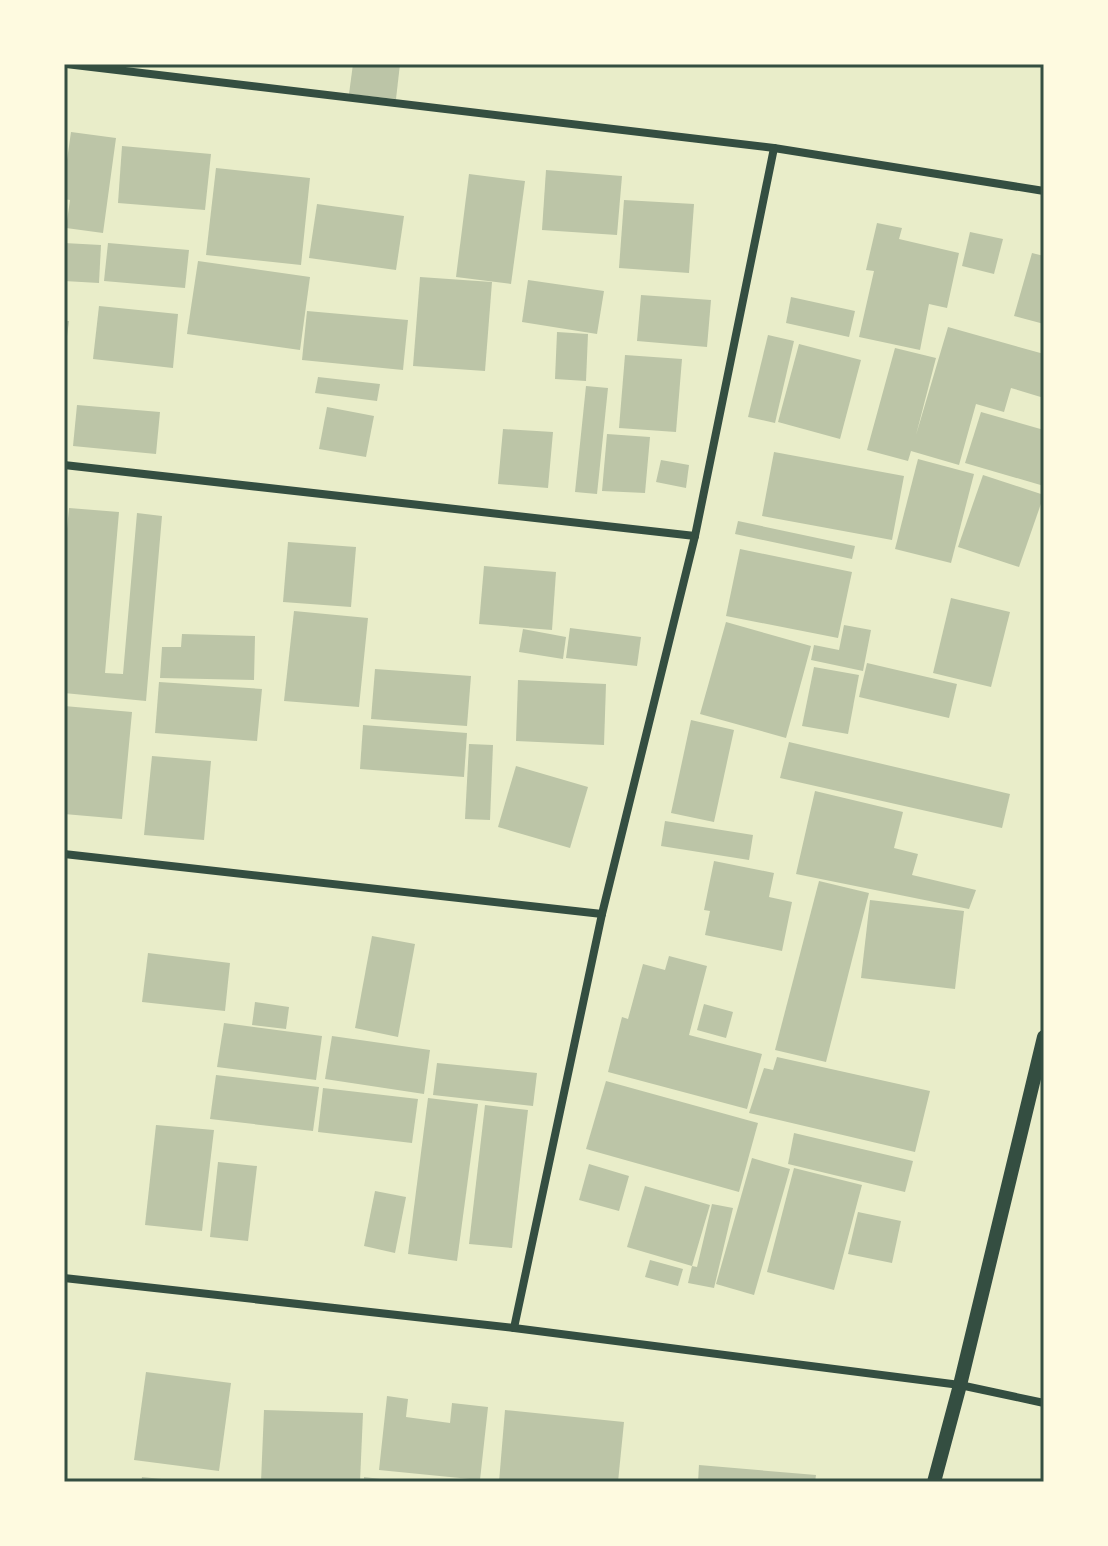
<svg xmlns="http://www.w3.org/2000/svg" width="1108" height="1546" font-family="'Nunito Sans',sans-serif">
<rect width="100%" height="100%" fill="#e9edc9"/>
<g fill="#bcc5a7">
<polygon points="353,64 400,64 396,99 349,94"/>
<polygon points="71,132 116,138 103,233 66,228 70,200 64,199 64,181"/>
<polygon points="122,146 211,154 205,210 118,203"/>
<polygon points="216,168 310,178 301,265 206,255"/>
<polygon points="546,170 622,176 617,235 542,230"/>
<polygon points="469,174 525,181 511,284 456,277"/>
<polygon points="624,200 694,204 689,273 619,268"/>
<polygon points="317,204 404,216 396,270 309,258"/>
<polygon points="877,223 902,228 899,239 959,253 947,308 929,304 920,350 859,337 874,271 866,270"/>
<polygon points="970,232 1003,239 994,274 962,266"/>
<polygon points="64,243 101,245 99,283 64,281"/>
<polygon points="108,243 189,250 185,288 104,281"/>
<polygon points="1032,253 1044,256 1044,324 1014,316"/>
<polygon points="198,261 310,277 300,350 187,334"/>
<polygon points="420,277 492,282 485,371 413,366"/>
<polygon points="528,280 604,291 597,334 522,322"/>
<polygon points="641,295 711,300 707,347 637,341"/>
<polygon points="791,297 855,311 849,337 786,323"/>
<polygon points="99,306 178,314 173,368 93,359"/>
<polygon points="307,311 408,320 403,370 302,360"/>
<polygon points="64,321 69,321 66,344 64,344"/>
<polygon points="948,327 1044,354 1044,398 1011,388 1004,412 976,404 959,465 911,451 908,461 867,450 895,348 936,358 916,435"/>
<polygon points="557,332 588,334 586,381 555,379"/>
<polygon points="768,335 794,341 775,423 748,417"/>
<polygon points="799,344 861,360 840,439 778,422"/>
<polygon points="625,355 682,359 676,432 619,428"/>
<polygon points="318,377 380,384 377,401 315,393"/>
<polygon points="586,386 608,388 597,494 575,492"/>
<polygon points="77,405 160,412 156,454 73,446"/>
<polygon points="327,407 374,416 366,457 319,449"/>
<polygon points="981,412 1044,430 1044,486 965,463"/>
<polygon points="503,429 553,432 548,488 498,484"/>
<polygon points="607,434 650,437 645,493 602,491"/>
<polygon points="774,452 904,476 892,540 762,516"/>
<polygon points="918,459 974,474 951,563 895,549"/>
<polygon points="661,460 689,465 686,488 656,482"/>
<polygon points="983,475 1044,495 1019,567 958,547"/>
<polygon points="69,508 119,512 105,673 123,674 137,513 162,516 146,701 64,693 64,561"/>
<polygon points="738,521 855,546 852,559 735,534"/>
<polygon points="288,542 356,547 351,607 283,602"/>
<polygon points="740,549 852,572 838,638 726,616"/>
<polygon points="484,566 556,572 552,630 479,624"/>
<polygon points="951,598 1010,612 991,687 933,673"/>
<polygon points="294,611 368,618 359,707 284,701"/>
<polygon points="726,622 811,646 786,738 700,714"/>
<polygon points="844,625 871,630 863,671 811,660 814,645 839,650"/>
<polygon points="570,628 641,637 637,666 566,658"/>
<polygon points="523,629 566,637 563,659 519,652"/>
<polygon points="182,634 255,636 254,680 160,678 162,647 181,647"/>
<polygon points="867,663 957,684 949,718 859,697"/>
<polygon points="814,667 859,675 848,734 802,726"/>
<polygon points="375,669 471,676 467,726 371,719"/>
<polygon points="518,680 606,684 604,745 516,741"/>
<polygon points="159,682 262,689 257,741 155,733"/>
<polygon points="64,706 132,712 122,819 64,814"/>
<polygon points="691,720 734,730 714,822 671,813"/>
<polygon points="363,725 467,733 464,777 360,769"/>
<polygon points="789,742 1010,794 1002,828 780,778"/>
<polygon points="469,744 493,745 490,820 465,819"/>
<polygon points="152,756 211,761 204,840 144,835"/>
<polygon points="516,766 588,787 570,848 498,827"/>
<polygon points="815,791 903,812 894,848 918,854 912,875 976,890 969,909 796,874"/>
<polygon points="665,821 753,835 749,860 661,846"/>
<polygon points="714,861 774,873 769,897 792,902 782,951 705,935 710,911 704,910"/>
<polygon points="819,881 869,893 826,1062 775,1050"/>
<polygon points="870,900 964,911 955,989 861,978"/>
<polygon points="372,936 415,944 398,1037 355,1028"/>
<polygon points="148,953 230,963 225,1011 142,1002"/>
<polygon points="669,956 707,966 689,1035 762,1054 747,1109 608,1072 622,1017 628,1019 643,964 665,970"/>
<polygon points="255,1002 289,1007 286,1029 252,1025"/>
<polygon points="704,1004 733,1012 726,1038 697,1030"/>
<polygon points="224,1023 322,1036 316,1080 217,1067"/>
<polygon points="332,1036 430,1050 424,1094 325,1079"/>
<polygon points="777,1057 930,1091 915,1152 749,1113 764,1068 773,1070"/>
<polygon points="437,1063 537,1073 533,1106 433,1095"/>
<polygon points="216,1075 319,1087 313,1131 210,1119"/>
<polygon points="606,1081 758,1123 739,1192 586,1149"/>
<polygon points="323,1088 418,1099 412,1143 318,1132"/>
<polygon points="428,1098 478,1104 457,1261 408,1254"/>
<polygon points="485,1105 528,1110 512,1248 469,1244"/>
<polygon points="156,1125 214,1130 202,1231 145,1225"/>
<polygon points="794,1133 913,1161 905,1192 788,1164"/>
<polygon points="752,1158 790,1169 754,1295 716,1284"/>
<polygon points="218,1162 257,1166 248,1241 210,1237"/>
<polygon points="589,1164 629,1176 619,1211 579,1200"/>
<polygon points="794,1168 862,1185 834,1290 767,1272"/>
<polygon points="645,1186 710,1205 692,1266 627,1247"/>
<polygon points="375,1191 406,1197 395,1253 364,1246"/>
<polygon points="712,1204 733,1208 714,1288 688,1283 692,1266 697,1267"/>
<polygon points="858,1212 901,1221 892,1263 848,1254"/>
<polygon points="650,1260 683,1269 678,1286 645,1277"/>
<polygon points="146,1372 231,1383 219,1471 134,1460"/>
<polygon points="387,1396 408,1399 406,1417 450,1423 452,1403 488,1407 480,1480 379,1470"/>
<polygon points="264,1410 363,1413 360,1482 261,1482"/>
<polygon points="505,1410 624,1422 618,1482 499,1482"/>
<polygon points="699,1465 816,1475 815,1482 698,1482"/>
<polygon points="142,1477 171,1480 171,1482 141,1482"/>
<polygon points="364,1477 389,1480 389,1482 364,1482"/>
</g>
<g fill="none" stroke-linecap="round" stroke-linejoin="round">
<g stroke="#344e41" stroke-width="8">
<polyline points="66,64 774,148 1044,191"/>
<polyline points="64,465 695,536"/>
<polyline points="64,854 602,914"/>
<polyline points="64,1278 514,1328 960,1385 1044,1403"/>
<polyline points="514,1328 602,914 695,536 774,148"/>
</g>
<polyline stroke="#344e41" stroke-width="14" points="934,1482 960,1385 1044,1037"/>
</g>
<rect width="1108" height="1546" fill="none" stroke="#fefae0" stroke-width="132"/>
<rect x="66" y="66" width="976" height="1414" fill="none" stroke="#344e41" stroke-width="3"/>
</svg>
